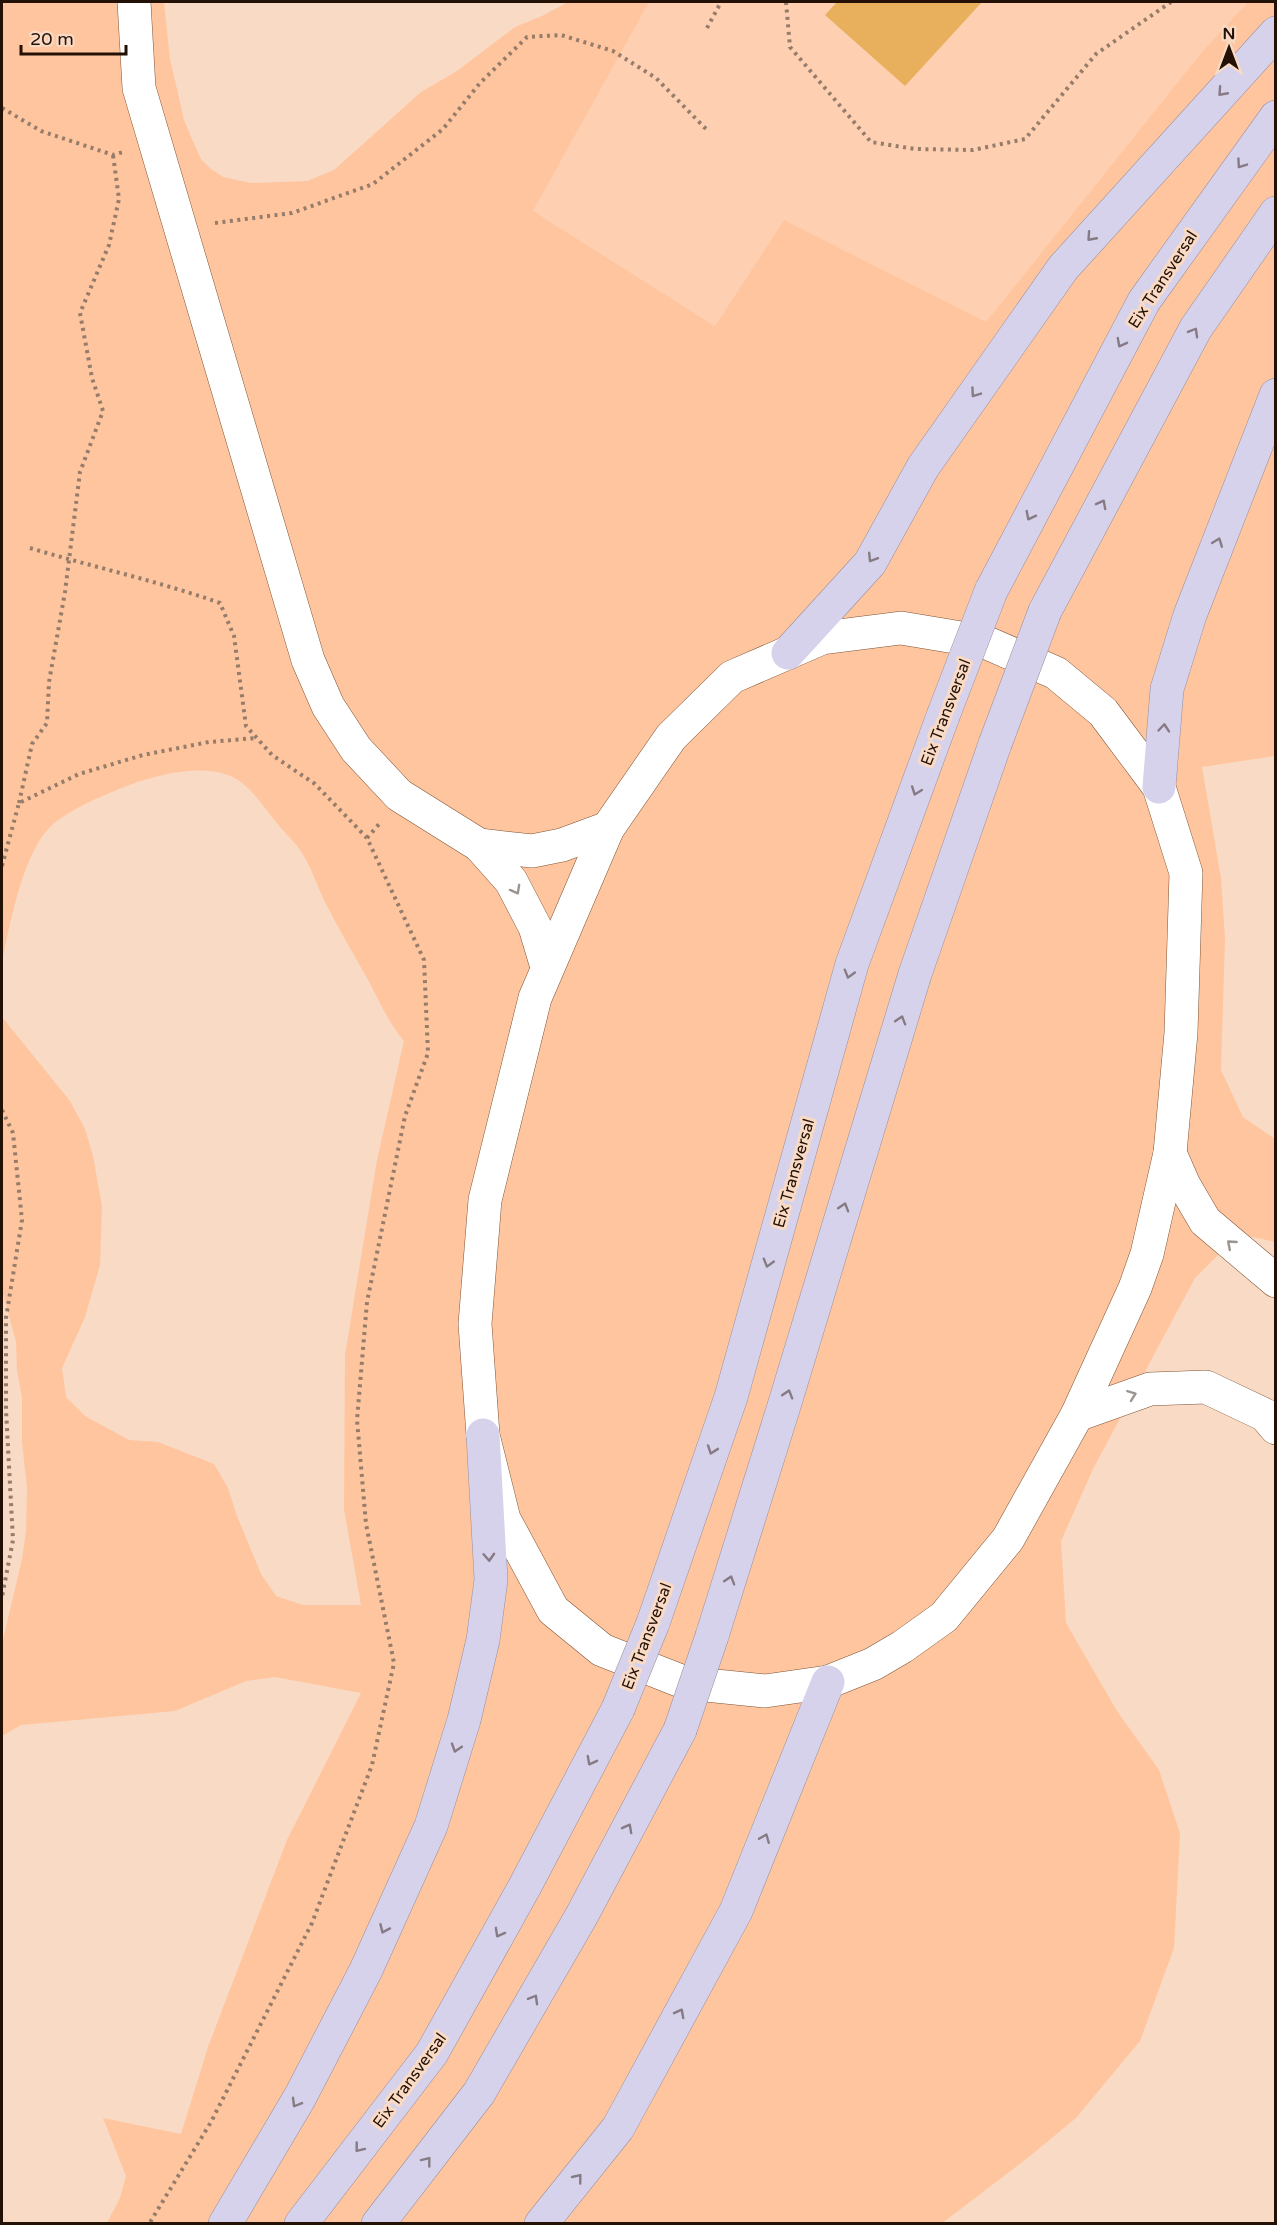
<svg xmlns="http://www.w3.org/2000/svg" width="1277" height="2225" font-family="'Varela Round',sans-serif">
<rect width="100%" height="100%" fill="#f9dac5"/>
<polygon fill="#fecfb0" points="649,2 1248,2 1202,52 986,322 784,220 715,326 533,211"/>
<path fill="#ffc59e" d="M2,2H164L170,60L177,89L184,120L195,146L201,159L211,169L223,177L251,183L307,181L334,170L421,92L457,71L515,27L542,16L568,2H649L533,211L715,326L784,220L986,322L1202,52L1248,2H1275V756L1202,767L1221,878L1225,938L1221,1070L1243,1117L1275,1139V1242L1239,1234L1195,1278L1093,1469L1061,1541L1066,1623L1117,1711L1159,1770L1180,1833L1174,1948L1140,2041L1076,2118L1030,2156L941,2224L107,2223L120,2198L126,2176L103,2118L181,2134L208,2047L287,1840L361,1693L275,1677L246,1681L175,1711L21,1725L2,1736V1644L22,1559L26,1531L27,1488L22,1442V1398L17,1370L16,1342L2,1290V1017L70,1101L85,1129L93,1156L102,1206L100,1265L85,1317L62,1368L66,1397L85,1416L129,1440L158,1442L214,1464L228,1488L237,1516L261,1574L276,1596L303,1605H361L344,1509L345,1355L377,1160L404,1041C388,1022 379,1000 367,978C353,953 338,928 325,902C317,886 312,869 302,853C295,841 284,833 276,822C262,805 249,783 228,775C197,763 146,777 117,790C95,799 76,807 57,821C24,844 10,924 2,962Z"/>
<polygon fill="#e8b05c" points="837,2 982,2 905,86 825,15"/>
<g fill="none" stroke-linecap="round" stroke-linejoin="round">
<defs>
<g id="minor">
<polyline points="134,2 139,88 308,660 328,706 356,749 399,795 479,845 511,881 535,927 547,967"/>
<polygon points="901,628 985,642 1056,673 1103,712 1159,787 1186,873 1181,1033 1170,1153 1147,1254 1135,1288 1077,1415 1008,1539 944,1617 902,1647 873,1664 828,1682 765,1691 686,1683 602,1650 553,1610 504,1519 483,1435 475,1324 485,1200 535,998 608,828 671,737 732,677 822,638"/>
<polyline points="479,845 532,851 562,845 608,828"/>
<polyline points="1170,1153 1184,1185 1205,1221 1276,1281"/>
<polyline points="1077,1415 1150,1389 1206,1387 1265,1415 1276,1428"/>
</g>
<g id="highway">
<polyline points="991,591 1144,301 1276,117"/>
<polyline points="1045,611 1196,328 1276,213"/>
<polyline points="788,653 870,563 923,467 1063,268 1276,33"/>
<polyline points="1159,787 1167,689 1190,615 1276,395"/>
<polyline points="653,1623 731,1397 852,964 943,716"/>
<polyline points="712,1636 784,1406 915,974 995,744"/>
<polyline points="225,2224 300,2097 366,1970 431,1826 464,1720 483,1640 491,1580 483,1435"/>
<polyline points="301,2224 432,2053 525,1886 618,1709"/>
<polyline points="378,2224 479,2093 582,1915 680,1730"/>
<polyline points="541,2224 618,2128 736,1911 828,1682"/>
</g>
</defs>
<use href="#minor" stroke="#7f5334" stroke-width="34"/>
<use href="#highway" stroke="#988e9a" stroke-width="34"/>
<g stroke="#957c6b" stroke-width="4" stroke-dasharray="3 4.5" stroke-linecap="butt">
<polyline points="786,2 790,47 871,142 915,149 973,150 1025,139 1096,54 1171,2"/>
<polyline points="707,28 721,2"/>
<polyline points="2,108 41,131 113,155 123,152"/>
<polyline points="215,223 292,213 373,184 443,129 480,83 527,37 561,35 613,51 656,78 706,129"/>
<path d="M30,548C93,567 158,581 220,603L234,636L246,726L272,755L315,784L367,838L424,960L428,1053L405,1116L367,1302L357,1420L366,1524L394,1663L372,1765L312,1923L211,2122L149,2224"/>
<polyline points="19,803 32,744 47,723 49,682 65,592 80,472 103,411 92,378 80,313 109,245 119,199 113,155"/>
<polyline points="367,838 380,823"/>
<polyline points="2,866 19,803 79,774 143,755 209,742 256,738"/>
<polyline points="2,1110 13,1133 22,1220 6,1318 6,1410 13,1540 2,1597"/>
</g>
<use href="#minor" stroke="#fff" stroke-width="33"/>
<use href="#highway" stroke="#d7d2eb" stroke-width="33"/>
<defs>
<g id="highway-bridge">
<polyline points="943,716 991,591"/>
<polyline points="995,744 1045,611"/>
<polyline points="618,1709 653,1623"/>
<polyline points="680,1730 712,1636"/>
</g>
</defs>
<use href="#highway-bridge" stroke="#988e9a" stroke-width="34" stroke-linecap="butt"/>
<use href="#highway-bridge" stroke="#d7d2eb" stroke-width="33"/>
</g>
<defs><path id="oneway-chevron" d="M-2-3.5L2.5 0L-2 3.5" fill="none" stroke-width="1.6" stroke-linecap="round" stroke-linejoin="round" transform="scale(1.5)"/></defs>
<g stroke="#867b84">
<use href="#oneway-chevron" transform="translate(1222 92) rotate(132)"/>
<use href="#oneway-chevron" transform="translate(1241 164) rotate(125)"/>
<use href="#oneway-chevron" transform="translate(1091 237) rotate(132)"/>
<use href="#oneway-chevron" transform="translate(1194 332) rotate(-60)"/>
<use href="#oneway-chevron" transform="translate(1121 343) rotate(118)"/>
<use href="#oneway-chevron" transform="translate(975 393) rotate(125)"/>
<use href="#oneway-chevron" transform="translate(1102 504) rotate(-62)"/>
<use href="#oneway-chevron" transform="translate(1030 516) rotate(117)"/>
<use href="#oneway-chevron" transform="translate(1218 542) rotate(-69)"/>
<use href="#oneway-chevron" transform="translate(872 558) rotate(122)"/>
<use href="#oneway-chevron" transform="translate(1164 728) rotate(-85)"/>
<use href="#oneway-chevron" transform="translate(916 791) rotate(110)"/>
<use href="#oneway-chevron" transform="translate(849 974) rotate(106)"/>
<use href="#oneway-chevron" transform="translate(901 1020) rotate(-73)"/>
<use href="#oneway-chevron" transform="translate(844 1207) rotate(-73)"/>
<use href="#oneway-chevron" transform="translate(768 1263) rotate(106)"/>
<use href="#oneway-chevron" transform="translate(788 1394) rotate(-73)"/>
<use href="#oneway-chevron" transform="translate(712 1450) rotate(109)"/>
<use href="#oneway-chevron" transform="translate(489 1557) rotate(87)"/>
<use href="#oneway-chevron" transform="translate(730 1580) rotate(-73)"/>
<use href="#oneway-chevron" transform="translate(456 1748) rotate(108)"/>
<use href="#oneway-chevron" transform="translate(591 1761) rotate(118)"/>
<use href="#oneway-chevron" transform="translate(628 1828) rotate(-62)"/>
<use href="#oneway-chevron" transform="translate(765 1838) rotate(-68)"/>
<use href="#oneway-chevron" transform="translate(384 1929) rotate(114)"/>
<use href="#oneway-chevron" transform="translate(499 1933) rotate(119)"/>
<use href="#oneway-chevron" transform="translate(534 1999) rotate(-60)"/>
<use href="#oneway-chevron" transform="translate(680 2013) rotate(-62)"/>
<use href="#oneway-chevron" transform="translate(296 2103) rotate(120)"/>
<use href="#oneway-chevron" transform="translate(359 2148) rotate(128)"/>
<use href="#oneway-chevron" transform="translate(427 2161) rotate(-52)"/>
<use href="#oneway-chevron" transform="translate(578 2178) rotate(-51)"/>
</g>
<g stroke="#9c948e">
<use href="#oneway-chevron" transform="translate(516 890) rotate(61)"/>
<use href="#oneway-chevron" transform="translate(1231 1244) rotate(-139)"/>
<use href="#oneway-chevron" transform="translate(1132 1395) rotate(-20)"/>
</g>
<g text-anchor="middle" stroke-width="6" stroke-linejoin="round" paint-order="stroke">
<g font-size="16" fill="#231105" stroke="#f9dac5">
<text transform="translate(1162 279) rotate(-57)" y="6">Eix Transversal</text>
<text transform="translate(945 712) rotate(-69)" y="6">Eix Transversal</text>
<text transform="translate(793 1173) rotate(-74)" y="6">Eix Transversal</text>
<text transform="translate(646 1636) rotate(-69)" y="6">Eix Transversal</text>
<text transform="translate(409 2080) rotate(-54)" y="6">Eix Transversal</text>
</g>
</g>
<rect width="1277" height="2225" fill="none" stroke="#231105" stroke-width="6"/>
<g transform="translate(1229 48)" stroke="#f9dac5" stroke-width="4.5" paint-order="stroke">
<path d="M0-4.5L10 22L0 15L-10 22Z" fill="#231105"/>
<text y="-9" font-size="16" font-weight="bold" text-anchor="middle" fill="#231105">N</text>
</g>
<path d="M21 45v9h105v-9" fill="none" stroke="#231105" stroke-width="3"/>
<text x="30" y="45" font-size="18" fill="#231105" stroke="#f9dac5" stroke-width="4.5" paint-order="stroke">20 m</text>
</svg>
